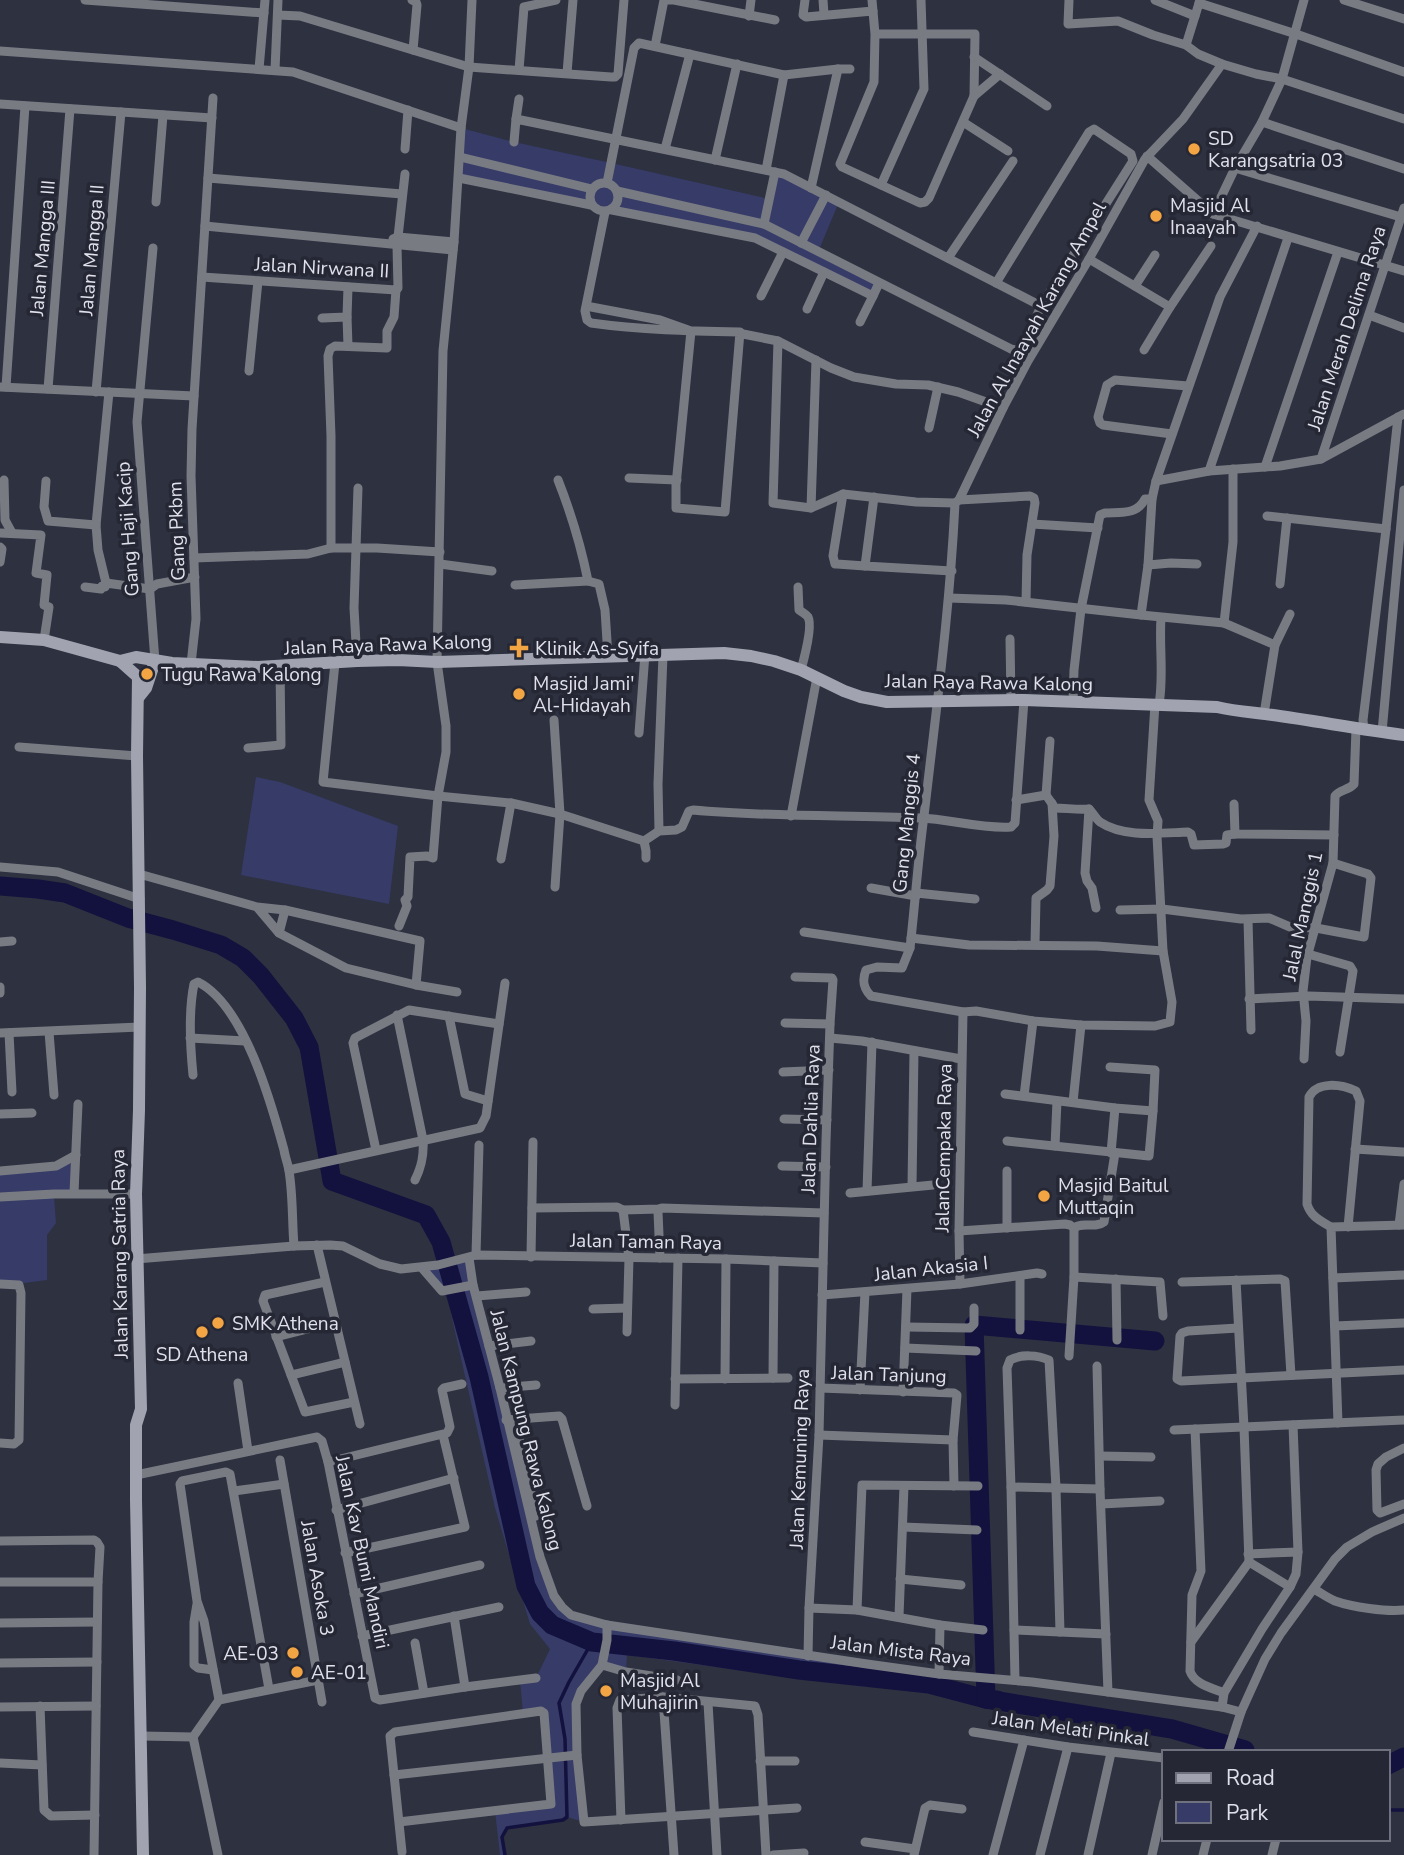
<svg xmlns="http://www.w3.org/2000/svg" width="1404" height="1855" font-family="'Nunito Sans',sans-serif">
<rect width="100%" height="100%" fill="#2e3140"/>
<g fill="#373b68">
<polygon points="461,128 514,142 611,163 769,199 775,172 839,202 818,252 879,283 873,296 755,238 605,212 597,210 591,205 459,178"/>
<polygon points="256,777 280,782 398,826 389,904 241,875"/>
<polygon points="76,1155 74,1191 54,1196 56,1223 47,1235 47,1280 17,1284 0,1284 0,1171 56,1166"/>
<polygon points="469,1258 554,1596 571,1615 867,1664 867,1687 627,1655 626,1672 602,1665 576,1704 584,1822 567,1817 563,1820 507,1828 502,1837 505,1855 500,1855 495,1811 549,1805 545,1715 523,1714 520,1680 536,1678 550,1649 530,1624 495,1508 453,1323 447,1290 422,1268"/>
</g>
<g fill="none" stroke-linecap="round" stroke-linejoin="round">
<g stroke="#13113e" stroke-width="3.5">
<polyline points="1246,1752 1245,1750 1258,1752"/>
<polyline points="1388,1765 1404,1757"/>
<polyline points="1388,1810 1404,1810"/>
<polyline points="505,1855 502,1837 507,1828 563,1820 567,1817 565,1739 559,1703 569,1682 592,1642"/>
</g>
<g stroke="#13113e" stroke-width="19">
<polyline points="0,886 38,889 65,893 128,918 173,930 221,945 243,958 261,976 294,1018 309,1047 332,1181 426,1215 441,1242 479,1377 526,1586 540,1613 552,1625 592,1642 674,1651 799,1670 929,1684 986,1699 1172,1729 1245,1750"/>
<polyline points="997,1700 986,1699 974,1325 1155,1341"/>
<polyline points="1388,1765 1404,1757"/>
</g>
<g stroke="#797b83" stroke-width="9">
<polyline points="85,0 264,13"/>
<polyline points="412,0 416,2 417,5 413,50"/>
<polyline points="805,0 803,15 806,17 873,11"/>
<polyline points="823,0 824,14"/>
<polyline points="872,0 875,34 874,82 840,164 842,167 920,203 925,202 929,198 974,96 975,34 875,34"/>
<polyline points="1069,0 1068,24 1118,21 1153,35 1186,45"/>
<polyline points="1155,0 1195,16"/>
<polyline points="1200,0 1186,45 1198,54 1222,64 1256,74 1282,79 1404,119"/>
<polyline points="1344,0 1404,19"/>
<polyline points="1199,3 1296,34 1404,72"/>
<polyline points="278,15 300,16 469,67 611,77 615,77 618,74 624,0"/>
<polyline points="749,16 751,0"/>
<polyline points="655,46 664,0 674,0 775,20"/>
<polyline points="0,51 293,72 461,128"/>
<polyline points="974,57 1047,106"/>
<polyline points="259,69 265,0"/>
<polyline points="275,70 278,0"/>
<polyline points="519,70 524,7 556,0"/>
<polyline points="567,73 573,0"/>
<polyline points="974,96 1000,74"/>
<polyline points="0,104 212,118"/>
<polyline points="516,119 519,99"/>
<polyline points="963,122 1008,151"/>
<polyline points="1262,122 1404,169"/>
<polyline points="514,142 516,119 784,174 1041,306"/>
<polyline points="405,149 408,110"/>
<polyline points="665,149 690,54"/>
<polyline points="1147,156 1213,214 1404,271"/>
<polyline points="460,157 592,189"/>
<polyline points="715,160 737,64"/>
<polyline points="1235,168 1404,218"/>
<polyline points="766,170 784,75"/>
<polyline points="208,178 402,194"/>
<polyline points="459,178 591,205"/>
<circle cx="604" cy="197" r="14"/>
<polyline points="607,183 634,48 639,43 784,75 838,69"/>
<polyline points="881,185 924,89 921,0"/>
<polyline points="811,188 838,69 850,69"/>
<polyline points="617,191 764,224 1013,350 1019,349 1024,345 1041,306 1133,161 1131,154 1094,129 1089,132 996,283"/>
<polyline points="156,202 163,115"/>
<polyline points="612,210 755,238 873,296 879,283"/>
<polyline points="1213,214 1235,168 1262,122 1282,79 1304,0"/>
<polyline points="764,224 775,172"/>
<polyline points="205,226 453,250"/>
<polyline points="393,239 398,237 454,242"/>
<polyline points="801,243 826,195"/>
<polyline points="153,248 137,422 155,661"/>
<polyline points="948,258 1013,161"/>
<polyline points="1089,259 1170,307 1211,246"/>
<polyline points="202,277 396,290 398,288 397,246 405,174"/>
<polyline points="1135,286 1155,255"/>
<polyline points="761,296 783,252"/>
<path d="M586,306L660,320L691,331L676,485V508L725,512L740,332C690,331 641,330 591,323L587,320L585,311L605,212"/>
<polyline points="807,309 824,272"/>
<polyline points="1369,315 1404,328"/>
<polyline points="347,317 348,346"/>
<polyline points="322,318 347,317 348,287"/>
<polyline points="860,322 873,296"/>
<polyline points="743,334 778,341 831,368 854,377 896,384 928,385 958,392 1003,408"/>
<polyline points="778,341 773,503 811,508 843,494 916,502 955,503"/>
<polyline points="1144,350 1170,307"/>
<polyline points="249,371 258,281"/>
<polyline points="0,387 194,396"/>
<polyline points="6,387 25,106"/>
<polyline points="48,389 70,109"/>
<polyline points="96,392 121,112"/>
<polyline points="929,428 938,387"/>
<polyline points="1172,434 1103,425 1100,423 1098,417 1107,385 1115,380 1188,386"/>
<polyline points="1321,459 1404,208"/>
<polyline points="1265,467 1338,252"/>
<polyline points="1209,471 1288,238"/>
<polyline points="629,478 677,480"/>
<polyline points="4,480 5,520 12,533"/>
<path d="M558,480C571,513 581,546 588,581L599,584L605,610L608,657"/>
<polyline points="46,481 44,507 48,521 96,525"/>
<polyline points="1156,481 1209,471 1280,466 1321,459 1404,414"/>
<polyline points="843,494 833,556 835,564 837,564 865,566"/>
<polyline points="874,497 865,566 952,571"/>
<polyline points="959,500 1030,496 1034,498 1035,503 1027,555 1026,602"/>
<polyline points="811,508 816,360"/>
<polyline points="1267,516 1386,529"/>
<polyline points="1032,524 1098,528"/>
<polyline points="0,533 41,535 36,573 47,575 44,605 49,607 44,640"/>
<polyline points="0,547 2,549 0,562"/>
<polyline points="331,548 331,436 328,356 330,349 335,346 387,348 387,331 394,317 396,290"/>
<polyline points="194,558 308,554 331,548 377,548 440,552"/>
<polyline points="440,564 492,571"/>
<polyline points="1197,564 1171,563 1148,565 1152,499 1156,481 1220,297 1257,226"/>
<polyline points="106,583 98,550 96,525 109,392"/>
<polyline points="1280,584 1287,518"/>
<polyline points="515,585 588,581"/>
<polyline points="85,587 101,589 102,586 105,587 106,583 150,589 157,584 195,577"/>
<path d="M798,587L799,610C802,612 806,614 808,617C813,626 804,659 801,670"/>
<polyline points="949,598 1006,600 1141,615 1148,565"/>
<polyline points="1141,615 1224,623 1233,542 1233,469"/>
<polyline points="1224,623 1275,645"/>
<polyline points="1010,639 1011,700"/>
<polyline points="357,661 354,608 358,488"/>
<path d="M335,663L323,782L438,796L511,803L560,814L644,841L659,831L676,830L682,827L689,811L693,810C769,817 844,815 920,818C950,819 980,829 1011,827L1015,823L1024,700"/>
<polyline points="191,664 196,619 191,476 192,429 213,98"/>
<path d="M1073,702L1074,670L1081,609L1100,515L1105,513C1121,512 1137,515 1145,499H1152"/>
<path d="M1155,704L1149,800L1158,821L1157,836L1163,951L1172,1002L1170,1022L1155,1026L1081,1025L1033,1021L976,1011L963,1012L871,996C863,988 862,980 866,970L877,967L902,968L910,948C915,904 918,860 924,816C936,711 950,608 955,503L959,500L1003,408L1028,361L1089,259L1145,159L1183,119L1222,64"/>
<path d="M1159,704C1164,676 1159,647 1161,618"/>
<polyline points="1264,714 1275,645 1290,614"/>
<polyline points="554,720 560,814 555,887"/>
<polyline points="1364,730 1363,720 1386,529 1398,417"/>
<polyline points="1382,732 1404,490"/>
<polyline points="639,733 645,654"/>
<polyline points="19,747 137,756"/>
<polyline points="248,748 281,745 280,666"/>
<polyline points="1046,795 1050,741"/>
<path d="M1016,800L1046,795L1055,808C1066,808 1077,810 1089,809C1093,813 1096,819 1100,822C1124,838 1160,833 1188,832L1191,834L1194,845L1223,844L1226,843L1227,835L1235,834"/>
<polyline points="1234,804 1235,834 1334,835"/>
<polyline points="1089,809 1085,873 1087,881 1092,888 1096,908"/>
<polyline points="791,816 817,677"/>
<polyline points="659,831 658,784 663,655"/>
<polyline points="644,841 646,851 646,858"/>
<polyline points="501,859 511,803"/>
<polyline points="0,867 58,872 140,899"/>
<polyline points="139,874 257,907 279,933 346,968 416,985 420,941 285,910 257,907"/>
<polyline points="871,888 916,896"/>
<polyline points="916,893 975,899"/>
<polyline points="1120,910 1162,909 1241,919 1269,918 1290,927 1316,928 1364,937 1371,878 1368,874 1333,863"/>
<polyline points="1248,920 1251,1030"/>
<polyline points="399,926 407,906 405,900 408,897 410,857 427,856 433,858 438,796 446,752 446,726 437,662 443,351 454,242 461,128 469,67 472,0"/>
<polyline points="804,932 910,948"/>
<polyline points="279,933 285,910"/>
<polyline points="911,938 969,945 1097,946 1163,951"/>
<polyline points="0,942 12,941"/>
<polyline points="1035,944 1036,898 1047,890 1050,886 1054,836 1052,803"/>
<polyline points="1308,954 1350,966 1353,971 1340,1052"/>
<polyline points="795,977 832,978 833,980 830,1024 826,1141 819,1435 809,1608 808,1656"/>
<polyline points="416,985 457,992"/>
<polyline points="0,987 0,993"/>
<polyline points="1249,999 1308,996 1404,999"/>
<path d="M397,1015L423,1140C424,1155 422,1166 415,1180"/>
<polyline points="449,1016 465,1094 488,1101"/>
<polyline points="785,1023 830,1024"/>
<polyline points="49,1032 54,1095"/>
<polyline points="0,1033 140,1027"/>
<polyline points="9,1033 12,1092"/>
<polyline points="190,1038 245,1041"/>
<polyline points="830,1038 862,1041 961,1059"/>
<path d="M1304,1059L1306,1021L1303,991L1307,957L1333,863L1335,796C1339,790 1349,790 1354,784L1356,729"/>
<polyline points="783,1072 829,1070"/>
<path d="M193,1075C190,1045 188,1013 194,984L198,982C244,1005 271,1102 284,1150C285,1157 288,1164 289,1171C293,1195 292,1221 294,1246"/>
<polyline points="1005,1094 1115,1108 1153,1111 1155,1070 1110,1067"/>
<polyline points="1024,1096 1033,1021"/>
<polyline points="1073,1102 1081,1025"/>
<polyline points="0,1114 32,1113"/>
<polyline points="784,1119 827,1120"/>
<polyline points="1007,1141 1149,1156 1153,1111"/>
<polyline points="1055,1146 1057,1101"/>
<polyline points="1355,1149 1403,1152"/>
<polyline points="376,1150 353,1043 355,1038 409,1010 499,1024"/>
<polyline points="1111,1153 1115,1108"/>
<polyline points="782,1166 826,1167"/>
<polyline points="289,1170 480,1128 486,1116 505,983"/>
<polyline points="0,1171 56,1166 76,1155"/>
<polyline points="912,1186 914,1051"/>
<polyline points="867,1191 872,1042"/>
<polyline points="74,1193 78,1104"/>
<polyline points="850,1193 933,1185"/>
<polyline points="0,1197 54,1194 136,1194"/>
<polyline points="532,1208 617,1207 623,1210 629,1258 627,1332"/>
<polyline points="659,1209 658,1212 660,1258"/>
<polyline points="623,1210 659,1209 662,1208 824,1213"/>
<polyline points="1399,1225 1404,1184"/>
<path d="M1331,1227C1321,1221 1311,1217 1307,1204L1309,1097C1317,1081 1341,1084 1356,1091L1360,1101L1348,1227"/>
<polyline points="1007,1228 1007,1171"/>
<path d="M1074,1228C1083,1221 1095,1229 1104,1222L1115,1153"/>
<polyline points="959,1231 1065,1224 1070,1225 1074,1228 1074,1277 1069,1356"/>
<polyline points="317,1245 360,1424"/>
<polyline points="476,1255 479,1145"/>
<polyline points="531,1257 533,1142"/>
<polyline points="469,1258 473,1285 500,1388 540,1557 554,1596 562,1607 571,1615 607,1625 867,1664 939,1674 1032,1682 1222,1707 1241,1712"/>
<polyline points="136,1259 294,1246 330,1245 343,1246 380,1264 401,1269 438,1265 476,1255 726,1259 823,1263"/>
<polyline points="422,1268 442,1291 473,1285"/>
<polyline points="1020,1276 1020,1330"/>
<polyline points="1074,1277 1160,1282 1163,1316"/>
<polyline points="1333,1278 1404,1275"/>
<polyline points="1116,1279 1117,1340"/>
<polyline points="325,1282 265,1295 263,1301 305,1412 354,1402"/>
<polyline points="1182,1282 1280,1279 1285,1281 1291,1375"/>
<polyline points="0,1284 19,1285 21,1293 19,1440 14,1444 0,1443"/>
<polyline points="960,1284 959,1231 963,1012"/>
<polyline points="822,1295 960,1284 1037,1273 1042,1274"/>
<polyline points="477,1296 526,1292"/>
<polyline points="593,1309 627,1308"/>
<polyline points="1335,1326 1404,1323"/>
<polyline points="906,1327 970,1328 974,1324 974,1308"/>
<polyline points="1238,1328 1188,1331 1182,1333 1180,1336 1177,1379 1181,1381 1404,1370"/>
<polyline points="276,1337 335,1322"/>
<polyline points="489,1346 531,1341"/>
<polyline points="905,1348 976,1351"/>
<polyline points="1097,1366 1100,1489 1108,1692"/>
<polyline points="291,1375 345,1362"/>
<polyline points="773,1378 774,1261"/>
<polyline points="675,1379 788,1378"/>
<polyline points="725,1379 726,1259"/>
<polyline points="238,1383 248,1451"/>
<polyline points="500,1388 536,1385"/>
<polyline points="820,1388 954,1393 957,1395 953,1440 954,1486"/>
<polyline points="860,1390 865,1292"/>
<polyline points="903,1392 907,1289"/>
<polyline points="675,1405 678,1258"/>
<polyline points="515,1419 536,1516"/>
<polyline points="506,1420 559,1416 562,1419 587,1506"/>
<polyline points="1338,1423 1331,1227 1404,1225"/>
<path d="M1195,1429L1201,1571L1192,1595L1190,1671C1194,1684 1212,1688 1224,1693"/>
<polyline points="1174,1430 1404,1420"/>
<polyline points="819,1435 953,1440"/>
<polyline points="1404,1448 1386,1457 1378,1464 1376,1470 1377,1510 1380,1513 1404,1504"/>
<polyline points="1100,1456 1151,1457"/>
<polyline points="280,1460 322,1702"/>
<polyline points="328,1462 447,1433 450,1427 442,1390 444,1388 462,1384"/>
<polyline points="136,1475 317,1437 322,1441 328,1462 375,1698 380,1700 465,1687 536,1678"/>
<polyline points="1011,1487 1100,1489"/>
<polyline points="234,1491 284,1484"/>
<polyline points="1101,1504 1160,1501"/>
<polyline points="336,1510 454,1478"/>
<polyline points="903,1527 977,1530"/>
<polyline points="0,1541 94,1540 97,1542 100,1547 98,1582 94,1855"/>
<polyline points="345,1553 465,1527 443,1435"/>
<polyline points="1248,1554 1298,1552"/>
<polyline points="1249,1562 1290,1587"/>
<polyline points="900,1579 961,1585"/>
<polyline points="0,1582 98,1582"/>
<path d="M1314,1589C1321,1593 1328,1598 1335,1601C1352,1607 1386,1612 1404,1610"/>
<polyline points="354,1594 480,1565"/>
<polyline points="197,1604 194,1622 194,1665 198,1668 213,1670"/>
<polyline points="809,1608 857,1610 940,1625 983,1630"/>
<polyline points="857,1610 862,1485 978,1486"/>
<polyline points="454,1616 465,1687"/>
<polyline points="899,1616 904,1486"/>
<polyline points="0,1623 97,1622"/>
<polyline points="607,1625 607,1640 602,1665 581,1691 576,1704 577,1755 584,1822 797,1808"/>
<polyline points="1014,1630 1060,1632"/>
<polyline points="362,1636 499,1607"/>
<polyline points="1191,1642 1249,1562 1244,1427 1236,1280"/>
<polyline points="415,1643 424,1693"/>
<polyline points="0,1663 97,1662"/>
<polyline points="602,1665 626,1672 677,1680"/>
<polyline points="939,1674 940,1625"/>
<path d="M1015,1680L1011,1487L1007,1368L1010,1360C1021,1354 1038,1355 1049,1360L1056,1488L1060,1632L1106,1634"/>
<polyline points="663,1697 674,1855"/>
<polyline points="219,1700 204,1621 197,1601 180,1484 182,1481 226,1472 230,1474 269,1689"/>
<polyline points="708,1703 717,1855"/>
<polyline points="40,1706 44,1810 51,1816 95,1815"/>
<polyline points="0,1707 96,1706"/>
<polyline points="1222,1707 1224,1693 1262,1629 1290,1587 1296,1574 1298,1552 1293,1425"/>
<polyline points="973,1732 1068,1747 1164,1758"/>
<polyline points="142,1736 193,1737 219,1700 318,1680"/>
<polyline points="193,1737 218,1855"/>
<polyline points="1228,1752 1241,1712 1265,1659 1281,1633 1335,1559 1347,1547 1372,1532 1404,1518"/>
<polyline points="760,1761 795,1761"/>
<polyline points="0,1763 42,1765"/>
<polyline points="394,1775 577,1755"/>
<polyline points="621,1820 617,1708 620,1700 663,1697 755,1706 758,1715 766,1855"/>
<polyline points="399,1822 551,1804 544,1713 541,1711 395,1732 390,1736 402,1852"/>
<polyline points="865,1842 915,1849"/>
<polyline points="773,1855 804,1853"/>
<polyline points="914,1855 925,1808 930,1805 962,1809"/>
<polyline points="993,1855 1024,1740"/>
<polyline points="1040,1855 1068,1747"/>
<polyline points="1088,1855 1111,1753"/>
<polyline points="1152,1855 1164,1802"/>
<polyline points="1203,1855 1207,1839"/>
<polyline points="1272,1855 1276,1839"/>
</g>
<g stroke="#a1a4b0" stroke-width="12">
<polyline points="0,637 44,640 120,661 138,677 137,756 140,988 139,1110 136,1194 141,1409 136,1425 136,1500 143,1855"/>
<path d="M120,661L136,657L172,663L258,667L357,661L398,660L437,662L724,653L751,656L774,661L801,670L844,691L861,697L887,702L1024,700L1217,707C1233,711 1248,712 1265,714C1311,720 1357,729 1404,735"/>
<polyline points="138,698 146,688 155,661"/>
</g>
</g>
<g fill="#f3a443" stroke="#252735" stroke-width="2.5">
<circle cx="1194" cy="149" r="7"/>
<circle cx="1156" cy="216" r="7"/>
<path d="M515.5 637.5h7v7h7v7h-7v7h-7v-7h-7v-7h7z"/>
<circle cx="147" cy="674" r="7"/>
<circle cx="519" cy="694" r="7"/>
<circle cx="1044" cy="1196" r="7"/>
<circle cx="218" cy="1323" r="7"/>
<circle cx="202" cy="1332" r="7"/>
<circle cx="293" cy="1653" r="7"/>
<circle cx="297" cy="1672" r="7"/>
<circle cx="606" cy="1691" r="7"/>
</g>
<g text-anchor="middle" stroke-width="7" stroke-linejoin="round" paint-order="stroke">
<g font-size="19" fill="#e0e1eb" stroke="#252735" text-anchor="start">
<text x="1208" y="145">SD<tspan x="1208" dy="22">Karangsatria 03</tspan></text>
<text x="1170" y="212">Masjid Al<tspan x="1170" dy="22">Inaayah</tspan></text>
<text x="535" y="655">Klinik As-Syifa</text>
<text x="161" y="681">Tugu Rawa Kalong</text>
<text x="533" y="690">Masjid Jami'<tspan x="533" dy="22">Al-Hidayah</tspan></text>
<text x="1058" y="1192">Masjid Baitul<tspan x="1058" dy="22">Muttaqin</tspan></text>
<text x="232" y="1330">SMK Athena</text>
<text x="202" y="1361" text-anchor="middle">SD Athena</text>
<text x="279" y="1660" text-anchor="end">AE-03</text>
<text x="311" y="1679">AE-01</text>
<text x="620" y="1687">Masjid Al<tspan x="620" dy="22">Muhajirin</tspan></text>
</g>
<g font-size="19" fill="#e0e1eb" stroke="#252735">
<text transform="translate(42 248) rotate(-85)" y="7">Jalan Mangga III</text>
<text transform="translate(91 250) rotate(-85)" y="7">Jalan Mangga II</text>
<text transform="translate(322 267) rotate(3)" y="7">Jalan Nirwana II</text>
<text transform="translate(1036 319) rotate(-61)" y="7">Jalan Al Inaayah Karang Ampel</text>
<text transform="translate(1346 328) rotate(-72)" y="7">Jalan Merah Delima Raya</text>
<text transform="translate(127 529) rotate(-94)" y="7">Gang Haji Kacip</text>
<text transform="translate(176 531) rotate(-92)" y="7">Gang Pkbm</text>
<text transform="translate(388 644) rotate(-2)" y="7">Jalan Raya Rawa Kalong</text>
<text transform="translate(989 682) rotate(1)" y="7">Jalan Raya Rawa Kalong</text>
<text transform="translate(906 823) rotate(-84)" y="7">Gang Manggis 4</text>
<text transform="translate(1302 916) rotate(-78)" y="7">Jalal Manggis 1</text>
<text transform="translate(810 1119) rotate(-88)" y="7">Jalan Dahlia Raya</text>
<text transform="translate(943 1148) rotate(-89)" y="7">JalanCempaka Raya</text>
<text transform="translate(646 1241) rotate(1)" y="7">Jalan Taman Raya</text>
<text transform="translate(119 1254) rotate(-91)" y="7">Jalan Karang Satria Raya</text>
<text transform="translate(931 1268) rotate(-6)" y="7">Jalan Akasia I</text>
<text transform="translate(889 1374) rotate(2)" y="7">Jalan Tanjung</text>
<text transform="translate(527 1430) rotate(76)" y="7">Jalan Kampung Rawa Kalong</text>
<text transform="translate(799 1459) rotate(-88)" y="7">Jalan Kemuning Raya</text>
<text transform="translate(363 1552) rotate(78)" y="7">Jalan Kav Bumi Mandiri</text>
<text transform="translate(318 1578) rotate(80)" y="7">Jalan Asoka 3</text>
<text transform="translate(901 1650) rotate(7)" y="7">Jalan Mista Raya</text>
<text transform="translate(1071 1728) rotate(8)" y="7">Jalan Melati Pinkal</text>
</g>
</g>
<rect x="1162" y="1750" width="228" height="91" fill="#252735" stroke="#70717e" stroke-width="2"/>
<rect x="1176" y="1773" width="35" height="10" fill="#a1a4b0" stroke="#70717e" stroke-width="2"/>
<text x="1226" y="1785" font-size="21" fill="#e0e1eb">Road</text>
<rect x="1176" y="1802" width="35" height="21" fill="#373b68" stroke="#70717e" stroke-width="2"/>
<text x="1226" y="1820" font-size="21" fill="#e0e1eb">Park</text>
</svg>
